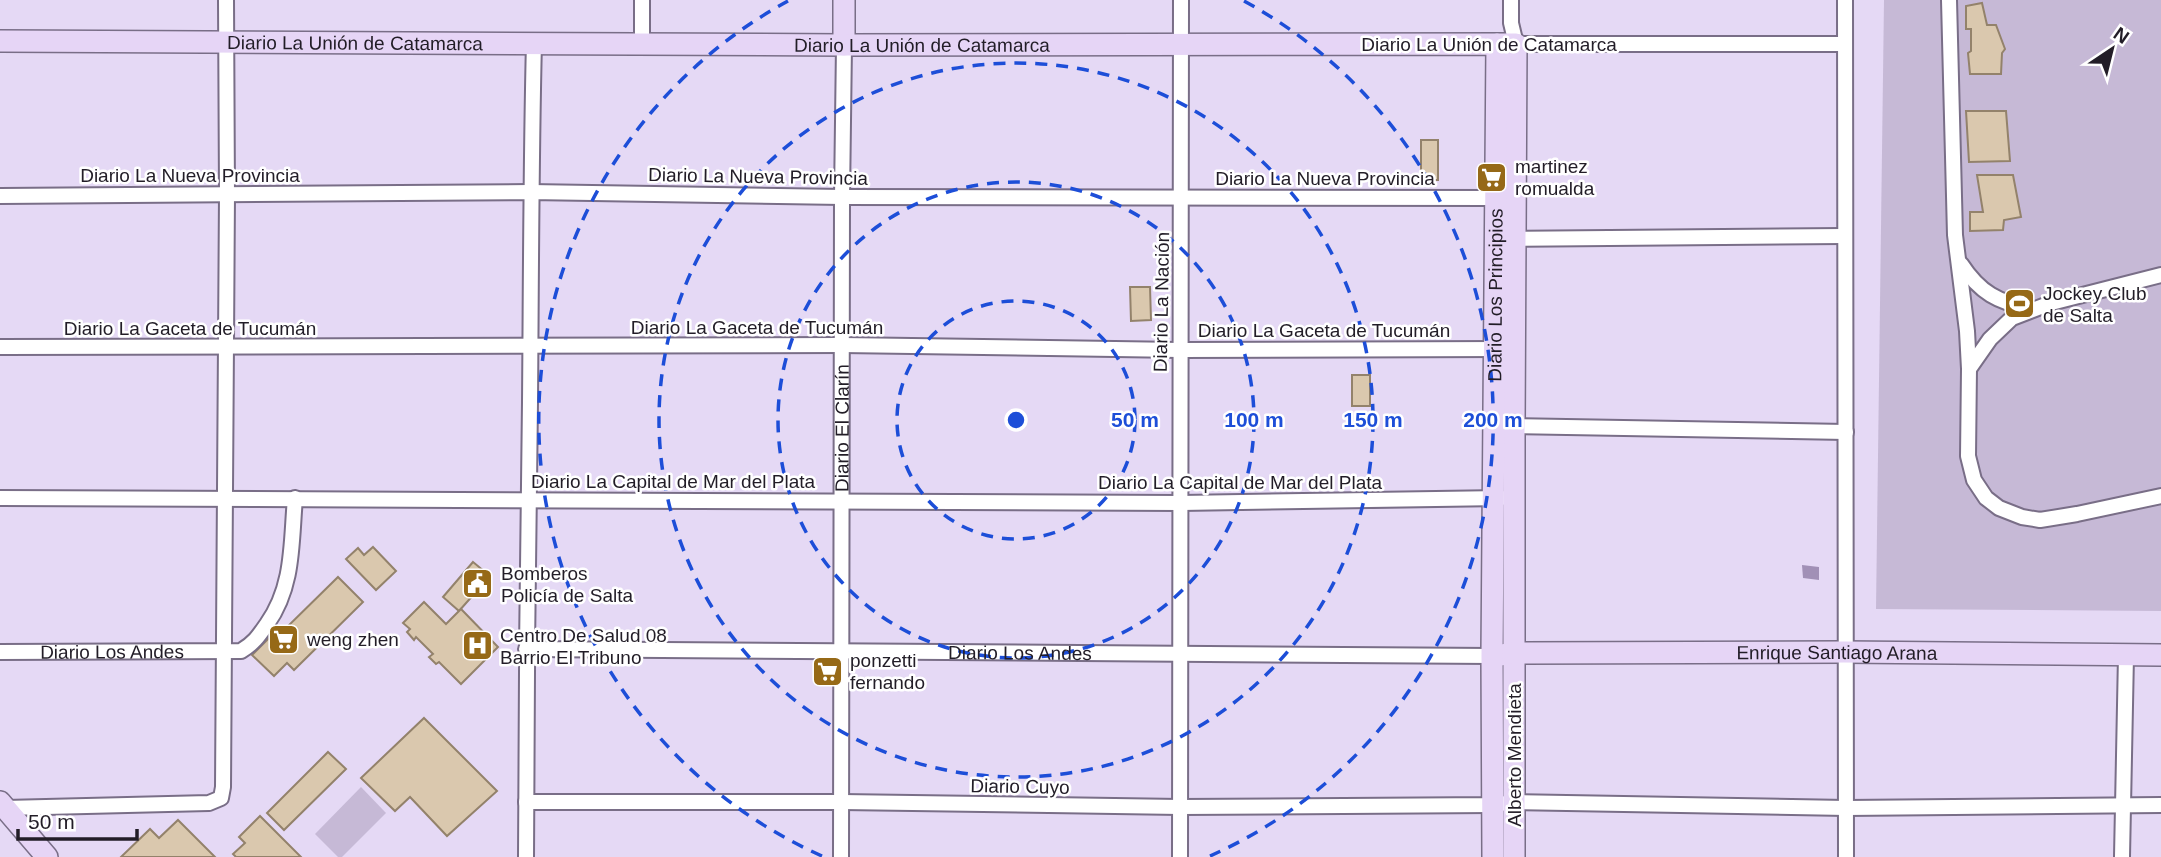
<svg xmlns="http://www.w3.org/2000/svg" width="2161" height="857" font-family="Helvetica,sans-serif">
<rect width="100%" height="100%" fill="#e5d9f5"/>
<g fill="#c6b9d6">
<polygon points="1884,0 2161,0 2161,611 1876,609"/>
<polygon points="361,787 386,813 342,857 338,857 315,834"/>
</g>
<polygon fill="#a190b6" points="1802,565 1819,567 1819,580 1803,578"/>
<g fill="#dac8ae" stroke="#93826b" stroke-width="2">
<polygon points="1982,3 1987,25 1996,25 2005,49 2002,53 2001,74 1970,74 1968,53 1971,51 1971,29 1966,29 1966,6"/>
<polygon points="1966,111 2006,111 2010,161 1969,162"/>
<rect x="1421" y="140" width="17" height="40"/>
<polygon points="1977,175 2013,175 2021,217 2004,220 2003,230 1970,231 1970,212 1983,212"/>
<polygon points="1130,287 1150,287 1151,320 1131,321"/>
<rect x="1352" y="375" width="18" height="31"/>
<polygon points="373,547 396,571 376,590 346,559 358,548 364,555"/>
<polygon points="473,562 490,576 459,611 443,597"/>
<polygon points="338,577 363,602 294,670 287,663 274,676 252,655 277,630 280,634"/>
<polygon points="424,602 446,624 461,609 498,647 461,684 439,662 436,664 429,657 433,654 416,637 414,640 407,632 410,629 403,623"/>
<polygon points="424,718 497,791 447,836 410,797 395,811 361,778"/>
<polygon points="328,752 346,769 284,830 267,813"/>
<polygon points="260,816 301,857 236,857 233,854 245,843 239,837"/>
<polygon points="178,820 215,857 121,857 150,829 159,838"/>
</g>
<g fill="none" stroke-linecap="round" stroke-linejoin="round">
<defs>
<g id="street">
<polyline points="1511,0 1511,23 1516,44 1845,44"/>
<polyline points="1845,0 1846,857"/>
<polyline points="1949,0 1955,235 1967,331 1969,369 1968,456 1974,480 1986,498 1999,508 2022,517 2040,520 2077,514 2161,496"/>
<polyline points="642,43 642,0"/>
<polyline points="0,196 530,192 842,197 1503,198"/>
<polyline points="1508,239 1844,236"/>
<path d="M1961,264C1980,293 1998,302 2031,309"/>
<polyline points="0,347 842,345 1180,350 1504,349"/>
<polyline points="1969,369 1990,339 2012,318 2051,303 2161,275"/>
<polyline points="1514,426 1846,432"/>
<polyline points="0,498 1181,503 1502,498"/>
<path id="s1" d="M526,649L1492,656"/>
<path id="s2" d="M0,652L241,651C254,643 258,637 267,624C294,586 291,543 295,498"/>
<polyline points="526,802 842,802 1180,807 1493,805 1514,802 1846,808 2161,805"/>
<polyline points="5,808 209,803 221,798 223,787 227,194 226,0"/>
<path d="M526,857C526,705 528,554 530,402C531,282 531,162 534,42"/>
<path id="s3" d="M841,857L842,197L844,45"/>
<polyline points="1180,857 1181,0"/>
<polyline points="2122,857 2126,655"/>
</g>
<g id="secondary">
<polyline points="844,0 844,45"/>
<path id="s4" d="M0,41L844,45L1516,44L1514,426V857"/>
<path id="s5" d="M1501,655L1513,653L1844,652L2161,655"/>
<polyline points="0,802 47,857"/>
<path id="s6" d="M1493,857L1492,656L1497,44"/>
</g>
</defs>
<use href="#street" stroke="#796e87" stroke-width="18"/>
<use href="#secondary" stroke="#796e87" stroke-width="24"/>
<use href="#street" stroke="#fff" stroke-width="14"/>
<use href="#secondary" stroke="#e6d5f6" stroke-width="21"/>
</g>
<g fill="none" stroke="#1d4ed8" stroke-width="3.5" stroke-dasharray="12 9">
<circle cx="1016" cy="420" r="119"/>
<circle cx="1016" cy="420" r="238"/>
<circle cx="1016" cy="420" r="357"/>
<path d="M822 856A477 477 0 0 1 788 1M1244 1A477 477 0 0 1 1210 856"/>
</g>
<defs>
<symbol id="supermarket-square" viewBox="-11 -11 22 22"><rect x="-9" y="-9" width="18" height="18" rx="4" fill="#966917" stroke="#fff"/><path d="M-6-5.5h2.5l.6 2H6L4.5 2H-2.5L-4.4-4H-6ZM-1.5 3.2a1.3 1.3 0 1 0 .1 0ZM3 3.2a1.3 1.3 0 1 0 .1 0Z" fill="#fff"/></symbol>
<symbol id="stadium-square" viewBox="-11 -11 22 22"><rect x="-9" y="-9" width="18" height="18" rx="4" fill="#966917" stroke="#fff"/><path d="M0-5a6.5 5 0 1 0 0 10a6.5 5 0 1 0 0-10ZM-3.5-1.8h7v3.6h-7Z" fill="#fff"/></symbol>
<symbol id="civic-square" viewBox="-11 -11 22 22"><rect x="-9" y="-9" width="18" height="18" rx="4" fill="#966917" stroke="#fff"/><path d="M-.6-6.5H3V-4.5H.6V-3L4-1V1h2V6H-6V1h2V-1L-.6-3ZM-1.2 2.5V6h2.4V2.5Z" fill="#fff"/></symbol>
<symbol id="hospital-square" viewBox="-11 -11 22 22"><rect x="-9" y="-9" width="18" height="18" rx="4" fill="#966917" stroke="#fff"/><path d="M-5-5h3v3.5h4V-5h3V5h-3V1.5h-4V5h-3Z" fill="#fff"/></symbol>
</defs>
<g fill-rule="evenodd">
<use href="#supermarket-square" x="1474" y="160" width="35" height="35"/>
<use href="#stadium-square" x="2002" y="286" width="35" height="35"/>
<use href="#civic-square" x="460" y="566" width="35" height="35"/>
<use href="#supermarket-square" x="266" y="622" width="35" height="35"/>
<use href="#hospital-square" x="460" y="628" width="35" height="35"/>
<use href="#supermarket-square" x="810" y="654" width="35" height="35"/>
</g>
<g text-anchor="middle" stroke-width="5" stroke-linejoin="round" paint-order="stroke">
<g font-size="19" fill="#221d27" stroke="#fff">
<text dy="7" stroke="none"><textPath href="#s4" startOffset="355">Diario La Unión de Catamarca</textPath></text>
<text dy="7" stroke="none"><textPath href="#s4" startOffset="922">Diario La Unión de Catamarca</textPath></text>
<text x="1489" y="51">Diario La Unión de Catamarca</text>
<text x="190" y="182">Diario La Nueva Provincia</text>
<text transform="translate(758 176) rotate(1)" y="7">Diario La Nueva Provincia</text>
<text x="1325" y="185">Diario La Nueva Provincia</text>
<text dy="7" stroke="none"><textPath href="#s6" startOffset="562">Diario Los Principios</textPath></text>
<text transform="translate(1161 302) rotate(-89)" y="7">Diario La Nación</text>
<text x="757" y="334">Diario La Gaceta de Tucumán</text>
<text x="190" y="335">Diario La Gaceta de Tucumán</text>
<text x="1324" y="337">Diario La Gaceta de Tucumán</text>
<text dy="7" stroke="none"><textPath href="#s3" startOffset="429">Diario El Clarín</textPath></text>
<text x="673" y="488">Diario La Capital de Mar del Plata</text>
<text x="1240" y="489">Diario La Capital de Mar del Plata</text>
<text dy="7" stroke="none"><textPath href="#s2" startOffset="112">Diario Los Andes</textPath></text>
<text dy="7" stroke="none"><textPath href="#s5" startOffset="336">Enrique Santiago Arana</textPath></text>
<text dy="7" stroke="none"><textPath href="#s1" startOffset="494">Diario Los Andes</textPath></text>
<text transform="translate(1514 755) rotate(-90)" y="7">Alberto Mendieta</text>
<text transform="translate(1020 786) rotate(1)" y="7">Diario Cuyo</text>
</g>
<g font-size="19" fill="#221d27" stroke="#fff" text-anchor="start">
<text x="1515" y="173">martinez<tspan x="1515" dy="22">romualda</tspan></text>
<text x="2043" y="300">Jockey Club<tspan x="2043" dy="22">de Salta</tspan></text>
<text x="501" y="580">Bomberos<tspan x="501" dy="22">Policía de Salta</tspan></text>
<text x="500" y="642">Centro De Salud 08<tspan x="500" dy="22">Barrio El Tribuno</tspan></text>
<text x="307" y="646">weng zhen</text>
<text x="850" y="667">ponzetti<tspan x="850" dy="22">fernando</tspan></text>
</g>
</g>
<circle cx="1016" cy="420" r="10" fill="#1d4ed8" stroke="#fff" stroke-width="3.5"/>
<g font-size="21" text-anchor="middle" font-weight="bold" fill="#1d4ed8" stroke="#fff" stroke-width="5" stroke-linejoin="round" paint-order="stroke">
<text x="1135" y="427">50 m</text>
<text x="1254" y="427">100 m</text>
<text x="1373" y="427">150 m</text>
<text x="1493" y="427">200 m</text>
</g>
<g transform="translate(2112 49) rotate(35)" stroke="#ffffff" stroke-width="5" paint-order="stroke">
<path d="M0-5L12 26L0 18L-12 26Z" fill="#221d27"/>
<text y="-10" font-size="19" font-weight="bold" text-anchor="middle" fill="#221d27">N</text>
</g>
<path d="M18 829v10h119v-10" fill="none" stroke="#221d27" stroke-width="3.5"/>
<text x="28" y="829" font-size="21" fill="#221d27" stroke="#ffffff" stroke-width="5" paint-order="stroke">50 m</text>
</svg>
